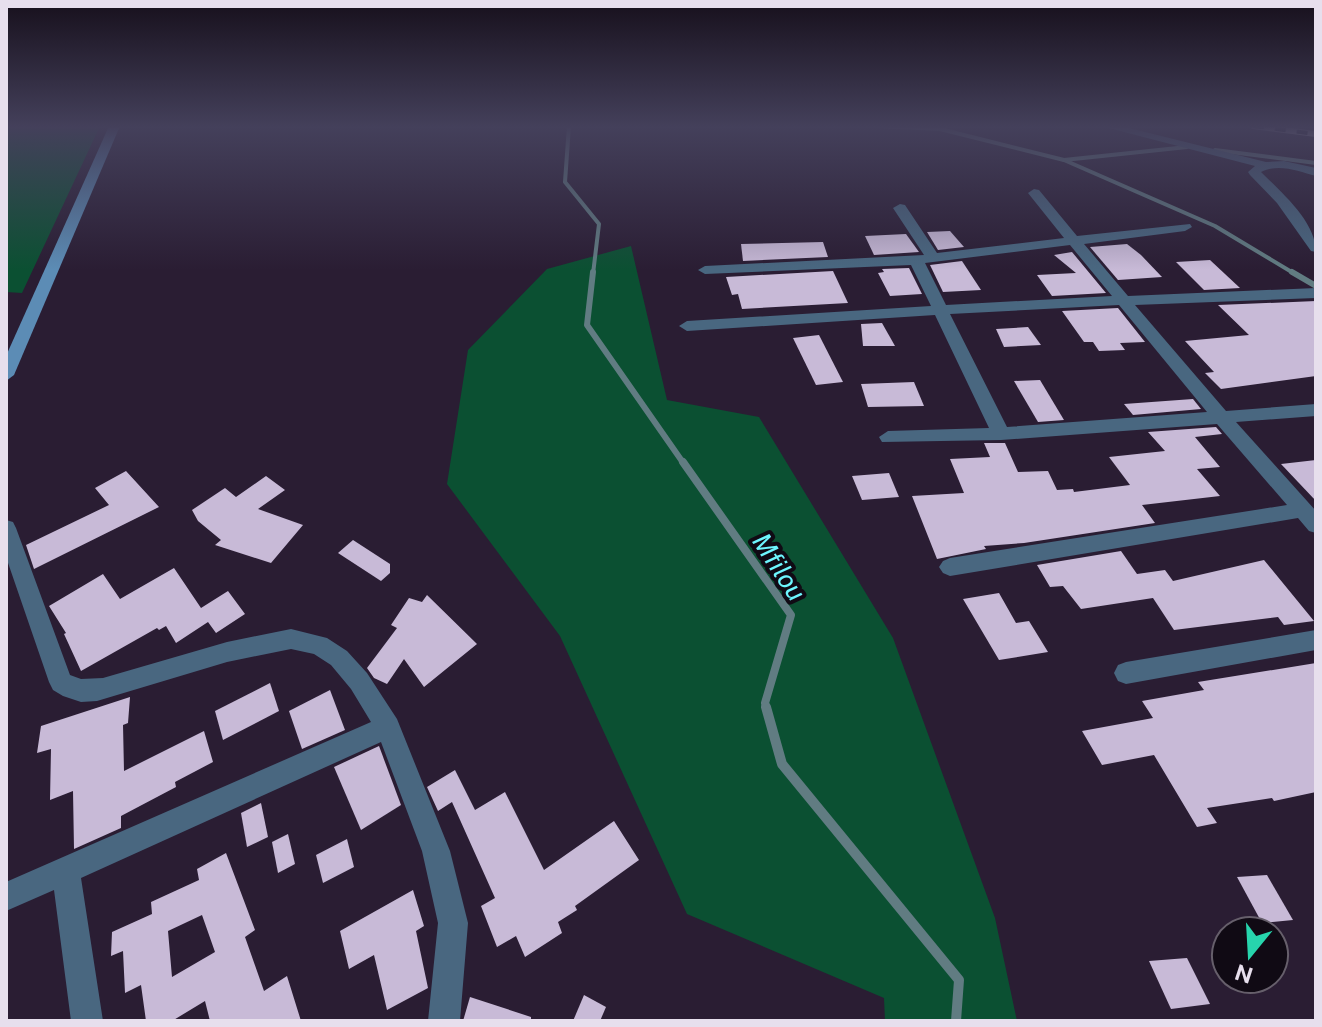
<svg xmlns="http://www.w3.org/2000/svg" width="1322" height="1027" font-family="'Public Sans',sans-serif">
<rect width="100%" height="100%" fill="#2a1d33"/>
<g fill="#0b5032">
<polygon points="6,126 100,126 22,293 6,292"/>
<polygon points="631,246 667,400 759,417 893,638 995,918 1017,1021 885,1021 884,998 687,914 560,636 447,484 468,350 547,269"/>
</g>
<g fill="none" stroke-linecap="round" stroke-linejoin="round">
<g stroke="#617c82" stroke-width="4">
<polyline points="569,126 565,182 599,224 593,274"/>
<polyline points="878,126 940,129 1064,160 1215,226 1295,274"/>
<polyline points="1215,150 1316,163"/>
<polyline points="1064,160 1187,147"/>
</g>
<g stroke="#617c82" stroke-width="6">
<polyline points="593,272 587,325 684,464"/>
<polyline points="1292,272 1316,286"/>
</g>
<polyline stroke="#617c82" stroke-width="8" points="683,462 791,615 765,703 767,709"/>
<polyline stroke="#617c82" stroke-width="10" points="766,707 782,764 959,980 956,1021"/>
</g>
<g fill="#c8bad7" fill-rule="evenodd">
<polygon points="950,231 964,247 938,250 927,232"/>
<polygon points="906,234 919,252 874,255 865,236"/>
<polygon points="823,242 828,257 743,261 741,244"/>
<polygon points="1127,244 1141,255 1162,277 1118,280 1090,247"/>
<polygon points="1072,252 1106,293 1052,296 1037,275 1076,273 1054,255"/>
<polygon points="1210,260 1240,288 1204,290 1176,262"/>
<polygon points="962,261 981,290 943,292 930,265"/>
<polygon points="909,268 922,294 890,296 878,273 884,272 882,269"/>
<polygon points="833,271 848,303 742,309 738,294 732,295 726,277"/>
<polygon points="1316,301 1316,376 1221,389 1205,373 1214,372 1185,341 1249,335 1218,305"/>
<polygon points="1118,308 1145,342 1120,343 1125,350 1099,351 1093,342 1084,342 1062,311"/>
<polygon points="882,323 895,346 863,346 861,324"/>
<polygon points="1028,327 1041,345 1004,347 996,329"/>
<polygon points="819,335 843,382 816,385 793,338"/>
<polygon points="1040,380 1064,420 1038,422 1014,381"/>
<polygon points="914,382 924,406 868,407 861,384"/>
<polygon points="1193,399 1201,409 1133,415 1124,404"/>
<polygon points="1216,427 1222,434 1195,437 1220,467 1197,469 1220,496 1142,505 1155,523 1024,543 984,546 986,549 937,559 912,496 964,493 950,459 990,457 984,443 1005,443 1018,472 1048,471 1057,490 1073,489 1074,492 1130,485 1109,457 1165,451 1148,432"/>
<polygon points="1316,460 1316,501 1281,464"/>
<polygon points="126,471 159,507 34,569 26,545 109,505 95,488"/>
<polygon points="889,473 899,497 862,500 852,476"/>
<polygon points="266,476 285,490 258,509 303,525 271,563 215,545 221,540 198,521 192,510 225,488 236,497"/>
<polygon points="353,540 390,564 390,573 381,581 338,553"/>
<polygon points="1121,551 1137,574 1165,570 1173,581 1264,560 1314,621 1284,625 1278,617 1174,630 1153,598 1081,609 1063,586 1050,587 1037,565"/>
<polygon points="174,568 201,608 228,591 245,614 216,633 208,622 176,643 166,626 159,630 157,628 81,671 64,634 66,633 49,606 103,574 120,599"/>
<polygon points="999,593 1016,623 1029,621 1048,652 999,660 963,599"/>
<polygon points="427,595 477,644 424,687 404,659 387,684 374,678 367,668 397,628 391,625 409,598 422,602"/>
<polygon points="1316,663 1316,792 1274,801 1272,798 1207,808 1217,823 1197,827 1154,755 1102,765 1082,731 1153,718 1142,701 1204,690 1198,682"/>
<polygon points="270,683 279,711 223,740 215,711"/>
<polygon points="330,690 345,730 302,749 289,711"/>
<polygon points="130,697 128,723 123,725 124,771 204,731 213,762 175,782 176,787 121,816 121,828 74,849 73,791 50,800 51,749 37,753 41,726"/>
<polygon points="379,746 401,805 361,830 334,767"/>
<polygon points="455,770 475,810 505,792 544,870 614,821 639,860 575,906 577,910 558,922 562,933 525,957 516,936 497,947 481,906 495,898 452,802 438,811 427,787"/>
<polygon points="261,803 268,837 247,847 241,813"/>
<polygon points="288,834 295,864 278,873 272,842"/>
<polygon points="347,839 354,867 323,883 316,855"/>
<path d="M226,853L255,930L245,937L264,991L287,976L301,1021H210L205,1001L172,1021H146L141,985L125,993L123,951L111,956L112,932L152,914L151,902L199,880L197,869ZM202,915L215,952L172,977L168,931Z"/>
<polygon points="1267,875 1293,920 1262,923 1237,877"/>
<polygon points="413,890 424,926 416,931 428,988 387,1010 374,955 349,969 340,931"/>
<polygon points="1187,958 1210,1004 1171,1009 1149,961"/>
<polygon points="584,995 606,1007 600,1021 573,1021"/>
<polygon points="470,997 531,1017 531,1021 463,1021"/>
</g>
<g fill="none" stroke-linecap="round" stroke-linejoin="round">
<g fill="#496780" fill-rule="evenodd">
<path d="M1101,126H1121L1266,162L1284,161L1316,168V176C1298,171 1279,163 1261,172C1282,193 1316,222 1316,252L1311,251L1277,203L1250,175L1248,172L1255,166Z"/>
<path d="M1034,189L1039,190L1077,236L1190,224L1192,227L1185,231L1084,244L1128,296L1316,288V298L1135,305L1226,411L1316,404V416L1236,422L1316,511V533L1309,531L1298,518L950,576L943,573L939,567L943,561L950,558L1287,505L1217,424L1001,440L882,442L879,437L888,431L989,428L935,315L687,331L679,326L687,321L931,306L911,265L705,274L698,270L705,266L924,255L893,208L900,204L905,205L937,253L1064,238L1028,193ZM1070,245L1112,296L946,305L925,263ZM1119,305L1207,412L1007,427L950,314Z"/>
<polygon points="6,520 13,522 16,528 70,675 81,679 103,678 227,642 291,629 327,638 347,651 367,673 397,719 450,851 468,923 460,1021 428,1021 438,923 422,851 381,742 81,878 103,1021 71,1021 54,890 6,911 6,882 371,722 351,689 331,665 314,654 291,649 227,662 97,701 81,702 63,696 53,690 49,682 6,557"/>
<polygon points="1316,630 1316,650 1126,684 1118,681 1114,673 1118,665 1126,662"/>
</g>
<polygon fill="#5c8cb5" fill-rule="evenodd" points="109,126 120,126 14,375 6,381 6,356"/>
<defs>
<polyline id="rail" points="1253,126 1316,134"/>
</defs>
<use href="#rail" stroke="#c8bfce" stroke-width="6"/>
<use href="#rail" stroke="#100a14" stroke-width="4" stroke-dasharray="11" stroke-linecap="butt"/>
</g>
<linearGradient id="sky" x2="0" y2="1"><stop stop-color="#17101c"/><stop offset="0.47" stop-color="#44405b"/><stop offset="1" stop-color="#44405b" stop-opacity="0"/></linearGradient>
<rect width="1322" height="270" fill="url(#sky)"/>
<g text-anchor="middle" stroke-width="8" stroke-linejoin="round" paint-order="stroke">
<g font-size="26" font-style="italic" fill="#6df6fe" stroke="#100a14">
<text transform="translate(779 567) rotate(57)" y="9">Mfilou</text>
</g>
</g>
<rect width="1322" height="1027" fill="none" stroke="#e7dfed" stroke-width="16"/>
<g transform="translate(1250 955) rotate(198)"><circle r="38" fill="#100a14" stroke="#665f6b" stroke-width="2"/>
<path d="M0-6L14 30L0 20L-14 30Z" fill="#27d5ad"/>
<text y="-12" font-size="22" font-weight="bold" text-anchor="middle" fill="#e7dfed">N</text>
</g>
</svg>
